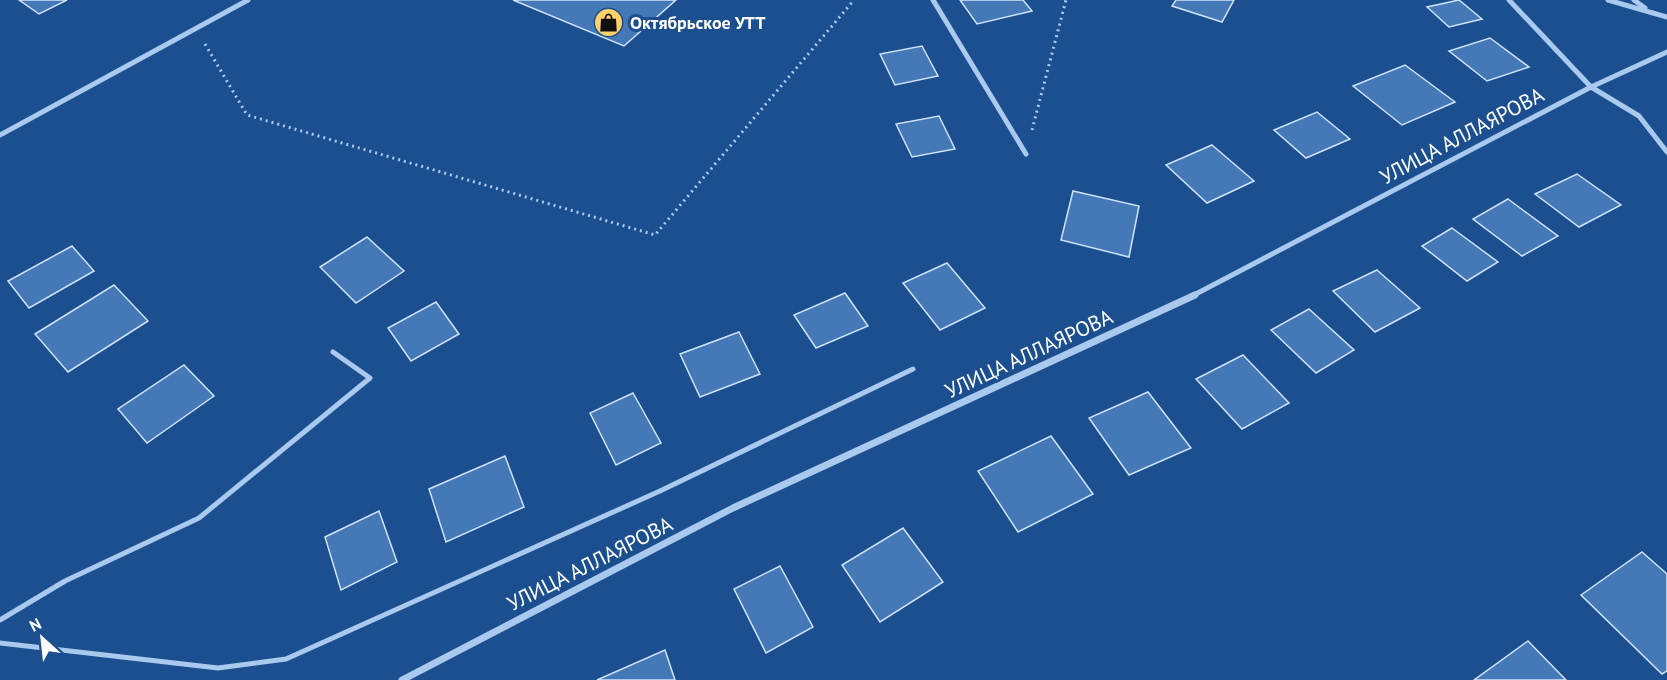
<svg xmlns="http://www.w3.org/2000/svg" width="1667" height="680" font-family="'PT Sans',sans-serif">
<rect width="100%" height="100%" fill="#1b4f8f"/>
<g fill="#4478b7" stroke="#cfe3fa" stroke-width="1.5">
<polygon points="19,0 67,0 39,14"/>
<polygon points="513,0 676,0 624,46"/>
<polygon points="960,0 1023,0 1032,11 977,24"/>
<polygon points="1176,0 1234,0 1222,22 1172,6"/>
<polygon points="1459,0 1482,19 1449,27 1427,7"/>
<polygon points="1490,38 1529,67 1487,81 1449,51"/>
<polygon points="922,46 938,76 895,85 880,54"/>
<polygon points="1405,65 1455,102 1402,125 1353,86"/>
<polygon points="1317,112 1350,139 1306,158 1274,130"/>
<polygon points="939,116 955,149 912,157 896,124"/>
<polygon points="1212,145 1254,181 1207,203 1166,165"/>
<polygon points="1577,174 1621,205 1579,227 1535,194"/>
<polygon points="1073,191 1139,206 1129,257 1061,240"/>
<polygon points="1508,199 1558,236 1522,256 1473,219"/>
<polygon points="1452,228 1498,262 1467,281 1422,246"/>
<polygon points="367,237 404,271 356,303 320,267"/>
<polygon points="72,246 94,271 29,308 8,281"/>
<polygon points="947,263 985,308 940,330 903,283"/>
<polygon points="1377,270 1420,308 1375,332 1333,291"/>
<polygon points="114,285 148,321 68,372 35,334"/>
<polygon points="845,293 868,326 816,348 794,315"/>
<polygon points="436,302 459,334 411,361 388,328"/>
<polygon points="1309,309 1354,350 1316,373 1271,330"/>
<polygon points="739,332 760,374 700,397 680,354"/>
<polygon points="1243,355 1289,403 1242,429 1196,379"/>
<polygon points="184,365 214,396 147,443 118,409"/>
<polygon points="1148,392 1191,448 1129,475 1089,418"/>
<polygon points="633,393 661,443 616,465 590,413"/>
<polygon points="1051,436 1093,494 1018,532 978,471"/>
<polygon points="505,456 524,507 446,542 429,489"/>
<polygon points="379,511 397,562 341,590 325,537"/>
<polygon points="903,528 943,582 880,622 842,565"/>
<polygon points="1642,552 1667,574 1667,671 1662,674 1581,595"/>
<polygon points="780,566 813,627 766,653 734,589"/>
<polygon points="1528,641 1566,680 1474,680"/>
<polygon points="665,650 675,680 597,680"/>
</g>
<g fill="none" stroke-linecap="round" stroke-linejoin="round">
<g stroke="#a9c9ee" stroke-width="3" stroke-dasharray="2 4" stroke-linecap="butt">
<polyline points="205,44 247,115 655,235 854,0"/>
<polyline points="1032,130 1066,0"/>
</g>
<g stroke="#a9c9ee" stroke-width="5">
<polyline points="0,620 65,581 199,518 370,378 333,352"/>
<polyline points="0,643 218,668 286,659 660,491 913,369"/>
</g>
<g stroke="#a9c9ee" stroke-width="5">
<polyline points="933,0 1026,154"/>
<polyline points="1509,0 1591,87 1639,116 1667,152"/>
<polyline points="1608,0 1667,17"/>
<polyline points="1634,0 1645,8"/>
<polyline points="0,135 248,0"/>
<polyline points="1192,296 1591,87 1667,52"/>
</g>
<polyline stroke="#a9c9ee" stroke-width="7" points="402,680 733,508 1195,295"/>
</g>
<defs>
<symbol id="shop-disc" viewBox="-11 -11 22 22"><circle r="9.5" fill="#ffd166" stroke="#1b4f8f"/><path d="M-5-2.5h2.3a2.7 3.5 0 0 1 5.4 0H5L5.5 6h-11ZM-1.5-2.5h3a1.5 2.3 0 0 0-3 0Z" fill="#111"/></symbol>
</defs>
<g fill-rule="evenodd">
<use href="#shop-disc" x="592" y="6" width="33" height="33"/>
</g>
<g text-anchor="middle" stroke-width="6" stroke-linejoin="round" paint-order="stroke">
<g font-size="18" font-weight="bold" fill="#fff" stroke="#1b4f8f" text-anchor="start">
<text x="630" y="29">Октябрьское УТТ</text>
</g>
<g font-size="21" fill="#fff" stroke="#1b4f8f">
<text transform="translate(1462 136) rotate(-28)" y="7">УЛИЦА АЛЛАЯРОВА</text>
<text transform="translate(1029 354) rotate(-25)" y="7">УЛИЦА АЛЛАЯРОВА</text>
<text transform="translate(590 564) rotate(-27)" y="7">УЛИЦА АЛЛАЯРОВА</text>
</g>
</g>
<g transform="translate(42 638) rotate(333)" stroke="#1b4f8f" stroke-width="4.5" paint-order="stroke">
<path d="M0-4.5L10 22L0 15L-10 22Z" fill="#ffffff"/>
<text y="-9" font-size="16" font-weight="bold" text-anchor="middle" fill="#ffffff">N</text>
</g>
</svg>
